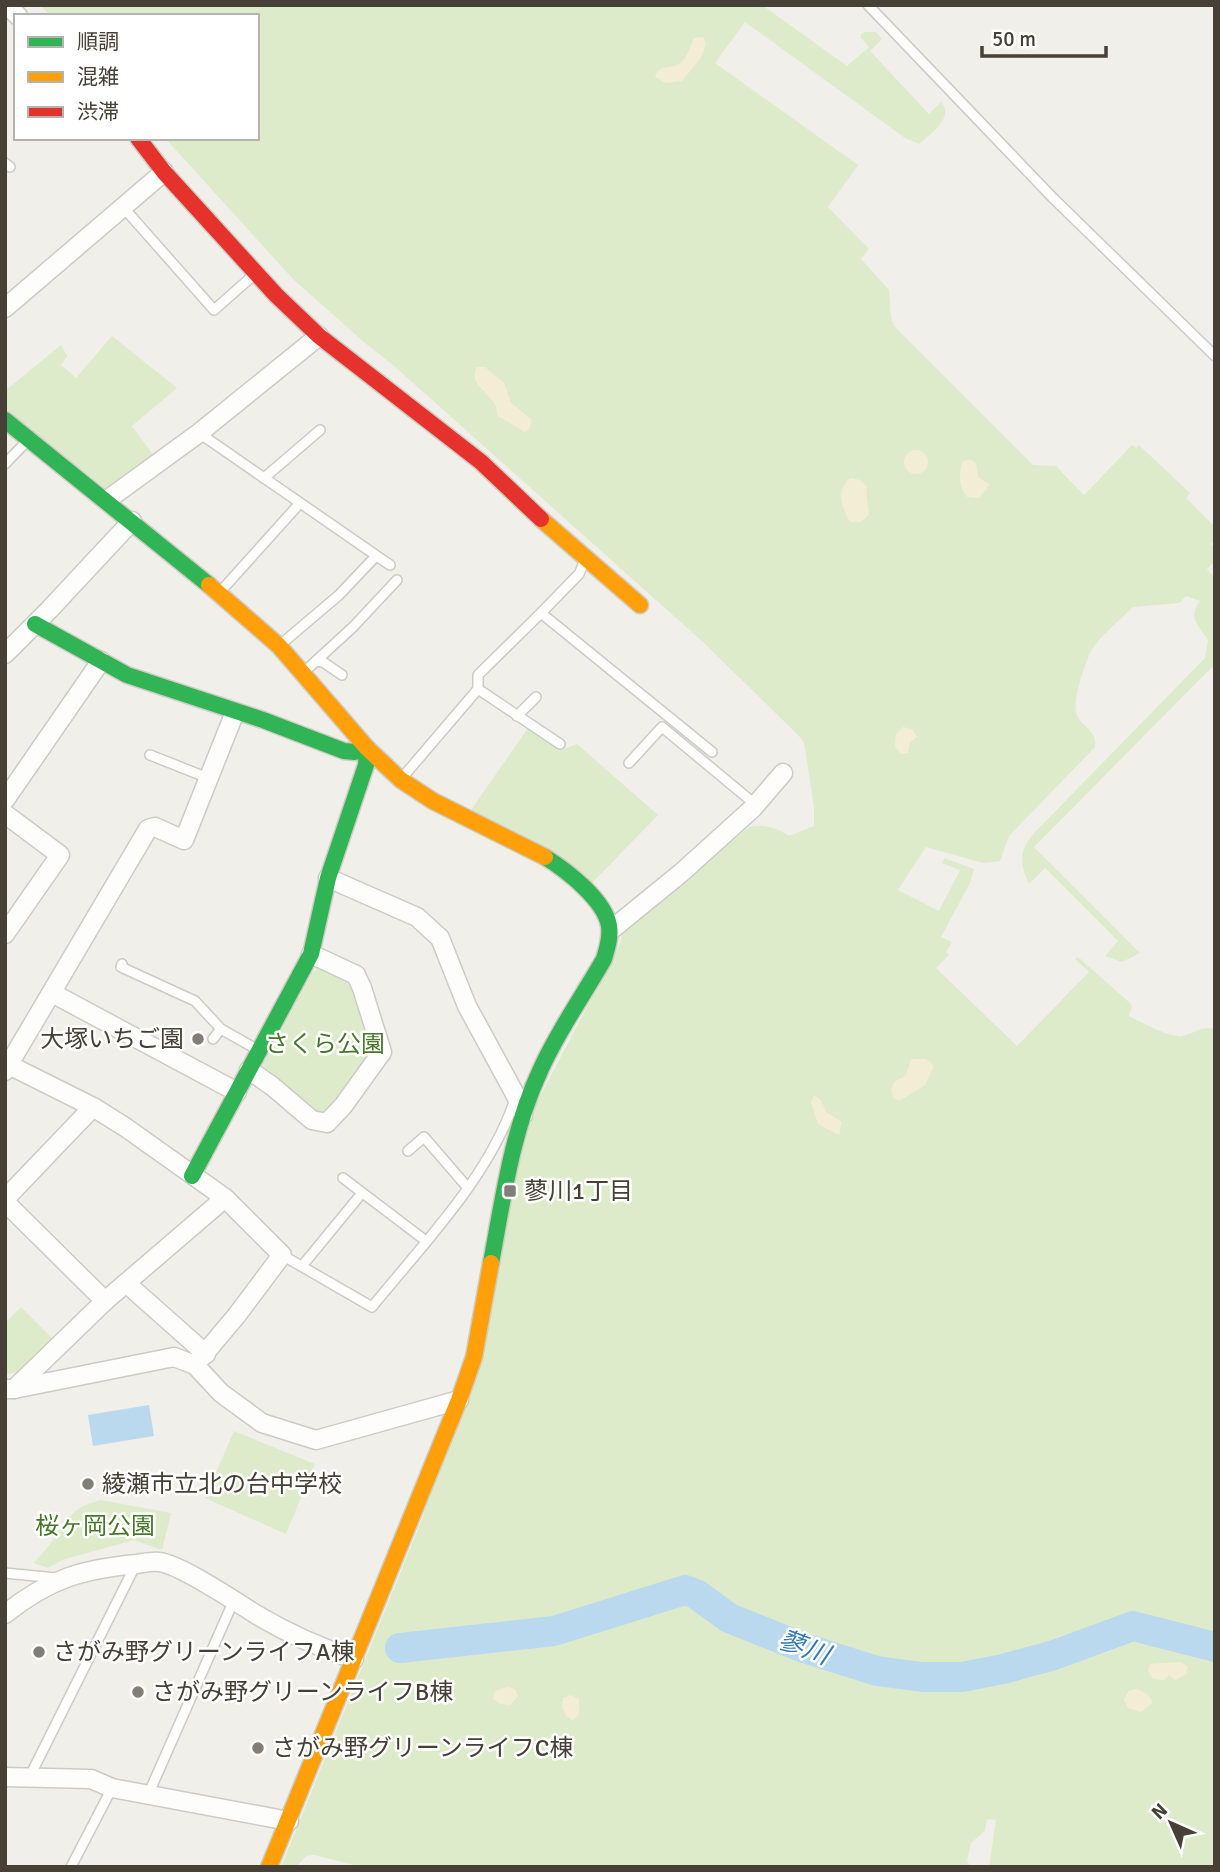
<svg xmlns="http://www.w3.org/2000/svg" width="1220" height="1872" font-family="Signika,'Noto Sans JP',sans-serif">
<rect width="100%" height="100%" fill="#f0efea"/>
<g fill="#ddebcb">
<path d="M40,5H762L847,66L869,47L861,38V34L864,32H876L882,39L870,51L929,114L941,102C955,118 930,134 919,144L905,138L745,22L715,63L858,165L828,207L869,249L861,259L889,290L891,317L894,326L1033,465L1056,466L1084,495L1132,445L1136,448L1139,445L1190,493L1186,498L1215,527V540L1211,544L1215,548V561L1207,569L1215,578V664L1034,847L1140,953L1122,962L1105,956L1118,941L1045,868L1029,884C1019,863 1019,849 1035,832L1205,658L1208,640C1199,626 1187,618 1200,601L1186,596L1179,603L1133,607C1121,619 1098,638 1091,651C1085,664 1071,703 1077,715C1083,728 1097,730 1095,747L1009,836L1000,861L983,863L926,847L898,890L939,911L960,870L942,863L944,858L974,869L970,883L941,937L952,942L946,952L949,955L936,968L1017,1046L1089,972L1075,959L1078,957L1130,1003L1132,1007L1129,1016C1141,1022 1170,1038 1182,1036C1195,1034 1200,1025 1215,1029V1867H989L996,1820L987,1819L985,1831L971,1843L967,1861L971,1867H362L314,1855L306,1856L296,1867H281L423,1517L535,1106L620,944L622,929L749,827C764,824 776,827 789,836L814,826V807L804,742L797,734L704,643L393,365L365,343L293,279L165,138H257V16H51Z"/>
<polygon points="112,336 177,388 132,426 154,456 112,488 105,488 5,410 5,391 61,345 67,356 61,365 76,378"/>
<polygon points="528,728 561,750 577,744 658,815 592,883 471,810"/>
<path d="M319,966C327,970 336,973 344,979C358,991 373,1037 372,1055L327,1113L321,1116L263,1072L262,1067L312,973Z"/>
<polygon points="21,1307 53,1339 18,1372 5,1375 5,1323"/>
<polygon points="234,1431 315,1464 286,1534 205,1498"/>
<path d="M101,1500L171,1513L162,1550L134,1540L62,1560L48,1568L34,1563C41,1555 49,1546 55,1537C71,1515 73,1507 101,1500Z"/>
</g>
<g fill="#f4edd5">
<path d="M703,37L706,43L701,58L682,81L666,83L655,77C659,63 670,70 679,64C688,58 690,46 694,38Z"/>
<path d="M477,367H485L504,383L511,403L531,419L530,428L525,432L498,416C497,411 496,404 492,400C483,387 469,384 477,367Z"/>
<circle cx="916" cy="462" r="12"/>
<path d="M970,459L976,463L978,477L990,484L979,498L967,497C959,488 958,472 963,461Z"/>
<path d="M850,478L860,480L867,486C865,501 869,502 869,515L860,522H850C842,508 835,490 850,478Z"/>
<polygon points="903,727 912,729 917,737 910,742 908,753 901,754 895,746 896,734"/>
<polygon points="911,1059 926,1059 934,1066 925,1085 899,1101 893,1097 891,1090 894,1082 906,1075"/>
<polygon points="814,1095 821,1100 826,1112 842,1122 839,1135 818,1124 811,1102"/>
<polygon points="1181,1662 1188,1667 1186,1674 1175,1680 1169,1675 1164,1680 1153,1679 1148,1671 1150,1664"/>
<polygon points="508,1687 515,1689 518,1696 510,1705 500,1704 493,1699 495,1691"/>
<polygon points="1137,1689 1147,1694 1153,1702 1141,1712 1128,1708 1124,1699 1129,1691"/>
<polygon points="571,1695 579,1699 579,1715 573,1720 566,1716 562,1707 563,1698"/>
</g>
<polygon fill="#bbd9ee" points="149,1405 154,1436 93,1446 88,1415"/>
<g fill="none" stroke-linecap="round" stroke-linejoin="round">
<polyline stroke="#bbd9ee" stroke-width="30" points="400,1648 554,1631 685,1590 696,1594 729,1618 804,1648 877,1671 922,1677 962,1677 1003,1669 1054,1655 1133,1626 1215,1647"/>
<defs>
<g id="lane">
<polyline points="868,5 1053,198 1215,356"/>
<polyline points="5,163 10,167"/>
<polyline points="123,207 214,310 255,274"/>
<polyline points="199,433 390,565"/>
<polyline points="5,464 28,440"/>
<polyline points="264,478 320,430"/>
<polyline points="585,560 579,574 541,613 712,752"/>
<polyline points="221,591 300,503"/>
<polyline points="280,645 339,595 376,556"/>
<polyline points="316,661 323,662 342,675"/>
<polyline points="304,672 353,627 397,580"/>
<polyline points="478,689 560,744"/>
<polyline points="517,716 536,697"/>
<polyline points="150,755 208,778"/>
<polyline points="629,763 662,727 756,805"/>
<polyline points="402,778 478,689 478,675 541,613"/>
<polyline points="122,964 121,967 195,1001 221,1029"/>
<polyline points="213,1039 221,1029 258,1050"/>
<polyline points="408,1151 424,1137 468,1188"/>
<polyline points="343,1178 426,1241"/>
<path d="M282,1255L372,1307C423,1244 490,1176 515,1099"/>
<polyline points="302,1266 362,1193"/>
<polyline points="5,1573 56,1578"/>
<polyline points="29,1778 136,1564"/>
<polyline points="148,1795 234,1600"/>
<polyline points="71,1867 112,1788"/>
</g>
<g id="street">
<polyline points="7,5 18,16"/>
<polyline points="5,308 164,172"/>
<polyline points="107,500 199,433 319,336"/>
<polyline points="5,654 49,610 132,521"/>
<polyline points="5,800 101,661"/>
<polyline points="5,814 60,855 5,934"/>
<polyline points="328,878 417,917 440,938 467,1006 516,1096 523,1115"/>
<polyline points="611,930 681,873 753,808 783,773"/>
<polyline points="52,993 237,1092"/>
<polyline points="5,1063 93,1107 125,1127 225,1198 282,1255 237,1315 195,1365"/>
<polyline points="249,1070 272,1086 312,1120 327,1123 343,1106 382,1052 362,988 356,975 311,954"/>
<polyline points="5,1071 148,829 155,827 184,840 235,712"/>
<polyline points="5,1199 93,1107"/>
<polyline points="5,1202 105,1301"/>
<polyline points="126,1283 206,1354"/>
<polyline points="5,1389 14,1389 174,1357 195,1365 221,1393 262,1423 316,1440 459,1400"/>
<polyline points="14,1389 105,1301 225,1198"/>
<path d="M5,1614C49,1579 82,1569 137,1564C144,1563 152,1561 159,1562C180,1564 236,1602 257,1615C287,1633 321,1648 354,1659"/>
<polyline points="5,1777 91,1779 112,1788 289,1821"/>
</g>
<g id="fast">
<polyline points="5,420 209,585"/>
<polyline points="35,624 127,675 263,720 344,751 355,752 367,748"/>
<polyline points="192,1176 311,954 328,878 366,765 367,748"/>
<path d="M491,1263C503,1199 512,1131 540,1071C557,1032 583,996 604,959C607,948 611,938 609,926C605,900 566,870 545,857"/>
</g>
<g id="slow">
<polyline points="541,519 640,605"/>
<polyline points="209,585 279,646 367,748 401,780 433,801 545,857"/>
<polyline points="269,1867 459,1400 474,1357 491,1263"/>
</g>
<polyline id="jam" points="138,138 164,172 276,295 319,336 481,462 541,519"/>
</defs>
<use href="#lane" stroke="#cdcbc6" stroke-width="12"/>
<use href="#street" stroke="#cdcbc6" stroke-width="21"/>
<use href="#fast" stroke="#cfccc1" stroke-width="19"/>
<use href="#slow" stroke="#cfccc1" stroke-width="19"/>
<use href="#jam" stroke="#cfccc1" stroke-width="19"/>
<use href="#lane" stroke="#fdfdfc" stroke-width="9"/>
<use href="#street" stroke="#fdfdfc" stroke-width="18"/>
<use href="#fast" stroke="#30b455" stroke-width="16"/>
<use href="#slow" stroke="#ff9f0a" stroke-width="16"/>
<use href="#jam" stroke="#e5322d" stroke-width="16"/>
</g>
<g fill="#827d75" stroke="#fff" stroke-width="2.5">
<circle cx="198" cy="1039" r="7"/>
<rect x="503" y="1184" width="14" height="14" rx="3.5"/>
<circle cx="88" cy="1484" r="7"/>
<circle cx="39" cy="1652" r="7"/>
<circle cx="138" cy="1692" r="7"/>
<circle cx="258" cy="1748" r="7"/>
</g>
<g text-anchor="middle" stroke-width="5" stroke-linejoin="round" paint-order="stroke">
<g font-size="24" fill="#464036" stroke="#fff" text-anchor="start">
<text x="184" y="1047" text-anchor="end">大塚いちご園</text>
<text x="524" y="1199">蓼川1丁目</text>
<text x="102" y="1492">綾瀬市立北の台中学校</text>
<text x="53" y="1660">さがみ野グリーンライフA棟</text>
<text x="152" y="1700">さがみ野グリーンライフB棟</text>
<text x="272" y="1756">さがみ野グリーンライフC棟</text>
</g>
<g font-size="24" fill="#47772a" stroke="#fff">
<text x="325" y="1052">さくら公園</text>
<text x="95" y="1534">桜ヶ岡公園</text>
</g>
<g font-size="26" font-style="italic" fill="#317ab0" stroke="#fff">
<text transform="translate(804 1647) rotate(20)" y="9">蓼川</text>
</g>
</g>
<rect width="1220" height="1872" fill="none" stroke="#464036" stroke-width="14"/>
<rect x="14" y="14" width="245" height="126" fill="#ffffff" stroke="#b5b3af" stroke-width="2"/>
<rect x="28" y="37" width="35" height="10" fill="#30b455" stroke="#b5b3af" stroke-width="2"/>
<text x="77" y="49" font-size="21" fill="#464036">順調</text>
<rect x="28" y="72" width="35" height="10" fill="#ff9f0a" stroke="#b5b3af" stroke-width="2"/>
<text x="77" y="84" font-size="21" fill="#464036">混雑</text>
<rect x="28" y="107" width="35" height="10" fill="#e5322d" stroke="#b5b3af" stroke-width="2"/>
<text x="77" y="119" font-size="21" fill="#464036">渋滞</text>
<g transform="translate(1171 1823) rotate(315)" stroke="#ffffff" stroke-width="5" paint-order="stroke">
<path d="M0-5L12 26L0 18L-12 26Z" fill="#464036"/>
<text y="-10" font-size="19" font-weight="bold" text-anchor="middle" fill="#464036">N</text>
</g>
<path d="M982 46v10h124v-10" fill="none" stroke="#464036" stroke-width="3.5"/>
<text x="992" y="46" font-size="21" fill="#464036" stroke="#ffffff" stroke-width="5" paint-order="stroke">50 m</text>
</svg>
